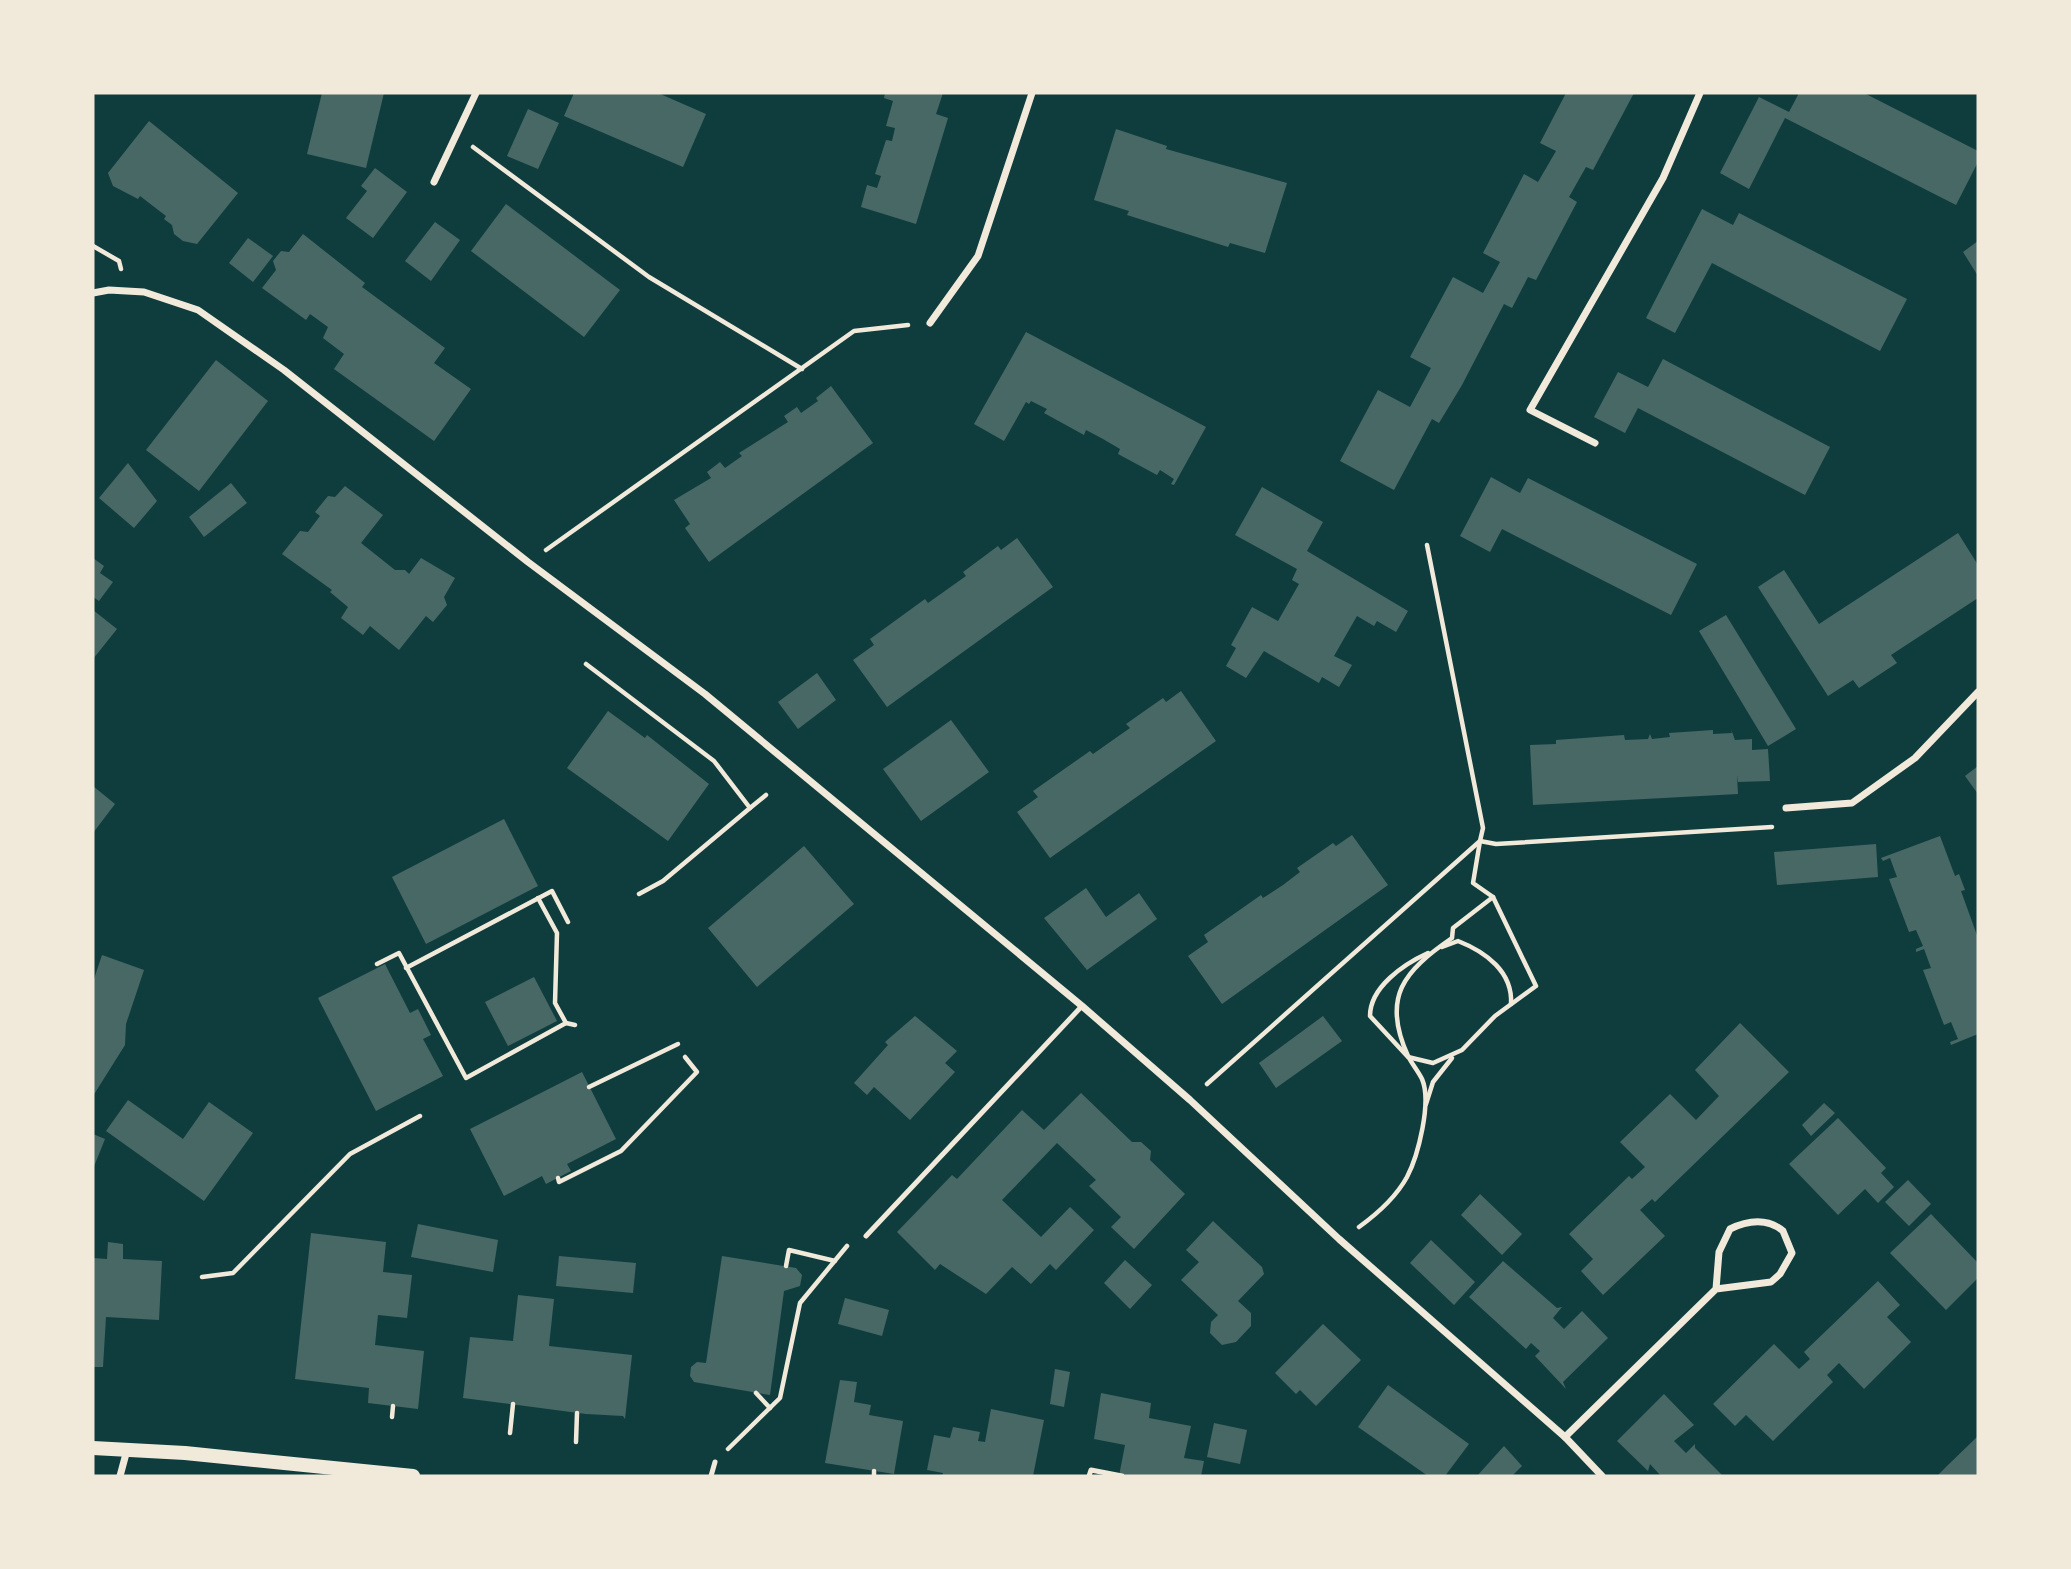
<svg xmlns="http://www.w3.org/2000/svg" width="2071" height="1569" font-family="'Work Sans',sans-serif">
<rect width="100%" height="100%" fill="#0f3d3e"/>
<g fill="#486865">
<polygon points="322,93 384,93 366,168 307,154"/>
<polygon points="574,93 658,93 706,114 683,167 564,116"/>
<polygon points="885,93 943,93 936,114 948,118 916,224 861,207 867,185 877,188 881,176 875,174 886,140 892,141 895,128 886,126 893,101 884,98"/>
<polygon points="1566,93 1634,93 1593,170 1586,167 1569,197 1577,202 1536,280 1528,277 1512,308 1504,304 1462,385 1439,423 1432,419 1394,490 1340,461 1378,390 1410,407 1431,368 1410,357 1453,277 1483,293 1500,262 1483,253 1524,174 1538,182 1556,151 1540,143"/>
<polygon points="1799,93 1864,93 1978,151 1978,162 1956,205 1785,118 1749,189 1720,173 1759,97 1789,112"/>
<polygon points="528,109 559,123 538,169 507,156"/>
<polygon points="149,121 238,193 197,244 183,241 174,234 172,225 164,219 166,216 140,196 138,199 113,186 108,173"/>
<polygon points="1116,129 1167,146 1166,149 1287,183 1265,253 1230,243 1228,247 1127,215 1129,211 1094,200"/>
<polygon points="375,168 407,192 373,238 346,218 367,191 361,186"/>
<polygon points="506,204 620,290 584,337 471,251"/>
<polygon points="1702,209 1733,225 1739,213 1907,299 1880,351 1712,263 1675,333 1646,318"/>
<polygon points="435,222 460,240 431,281 405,261"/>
<polygon points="303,234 365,283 362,287 445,348 434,363 471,389 434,441 334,369 344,354 323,338 328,327 310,314 306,320 262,288 276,270 273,261 281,251 289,252"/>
<polygon points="248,238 273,256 253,282 229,263"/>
<polygon points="1978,241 1978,276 1963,252"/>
<polygon points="1026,332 1206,427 1174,485 1171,484 1174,479 1160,470 1157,475 1118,454 1120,449 1103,439 1086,430 1084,435 1044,413 1047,409 1031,401 1029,404 1026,402 1004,441 974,424"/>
<polygon points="1663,359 1830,447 1805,495 1638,408 1625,433 1594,417 1618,372 1648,387"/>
<polygon points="216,360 268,401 199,491 146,450"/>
<polygon points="831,386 873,443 709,562 685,528 690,524 674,500 711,478 707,472 720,462 725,468 742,456 739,453 788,422 784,416 797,407 801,413 818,401 816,398"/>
<polygon points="128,463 157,501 134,528 99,498"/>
<polygon points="1491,477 1520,493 1528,478 1697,564 1671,615 1502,529 1490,552 1460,536"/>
<polygon points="231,483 247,503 204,537 189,517"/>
<polygon points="345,486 383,515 361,543 395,570 405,570 409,574 421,558 455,578 444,597 447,605 433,622 426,616 399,650 370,626 363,635 341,618 348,607 330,592 332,590 282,554 300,531 308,532 320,516 315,512 328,496 335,497"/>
<polygon points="1262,487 1323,522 1307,551 1408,611 1396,632 1377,621 1374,626 1357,616 1334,656 1352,665 1339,687 1322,677 1319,683 1264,651 1246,678 1226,666 1236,648 1231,645 1252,607 1278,621 1299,584 1292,580 1297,569 1235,535"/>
<polygon points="1958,533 1978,565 1978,598 1891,655 1897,663 1859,688 1853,680 1828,696 1758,587 1784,570 1819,624"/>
<polygon points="1017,538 1053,587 887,707 853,660 874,645 870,639 925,599 928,603 966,576 963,572 998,546 1001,550"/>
<polygon points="93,558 104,566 100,573 113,582 99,601 93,597"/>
<polygon points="93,610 117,629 93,659"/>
<polygon points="1726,615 1796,729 1768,746 1699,631"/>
<polygon points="817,673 836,700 798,729 778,702"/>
<polygon points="1181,691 1216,741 1050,858 1017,812 1038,797 1033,791 1090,751 1093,754 1130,728 1126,724 1163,698 1166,702"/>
<polygon points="608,711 645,738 647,735 709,784 668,841 567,768"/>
<polygon points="951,720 989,772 921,821 883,769"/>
<polygon points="1731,729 1735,740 1752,739 1752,750 1768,749 1770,781 1738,782 1737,775 1738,794 1533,805 1530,745 1556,744 1556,740 1624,735 1625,740 1648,739 1650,734 1652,739 1670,737 1669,733 1713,730 1713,734 1732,733"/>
<polygon points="1978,766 1978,794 1965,776"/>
<polygon points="93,786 115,804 93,833"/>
<polygon points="504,819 538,886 426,944 392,877"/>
<polygon points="1352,835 1388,885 1222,1004 1188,956 1208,942 1204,935 1261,895 1263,898 1283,885 1300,872 1297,868 1333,843 1336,846"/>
<polygon points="1940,836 1955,876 1959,874 1965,890 1961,891 1978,938 1978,1034 1951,1045 1950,1042 1958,1039 1951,1022 1944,1025 1923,970 1931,968 1924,949 1916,952 1916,949 1923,946 1916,930 1909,932 1889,879 1897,877 1890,858 1883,861 1881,858"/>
<polygon points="1876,844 1878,877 1777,885 1774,852"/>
<polygon points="804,846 854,904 757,987 708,928"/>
<polygon points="1086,888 1106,917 1139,893 1157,919 1087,970 1044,918"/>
<polygon points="102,955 144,970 126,1024 125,1045 93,1096 93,982"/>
<polygon points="385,964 410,1013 418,1009 431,1035 423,1039 443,1076 376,1111 318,998"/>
<polygon points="534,977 557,1021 508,1046 485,1002"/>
<polygon points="915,1016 957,1051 945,1063 955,1072 910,1120 874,1087 867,1095 854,1083 888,1045 885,1042"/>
<polygon points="1323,1016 1342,1041 1276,1088 1259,1063"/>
<polygon points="1740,1023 1789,1072 1655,1202 1652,1199 1640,1210 1665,1236 1603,1295 1581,1271 1593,1259 1569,1234 1629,1176 1632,1179 1645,1167 1620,1142 1670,1094 1696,1120 1719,1096 1695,1070"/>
<polygon points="582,1072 616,1139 567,1164 571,1171 546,1184 542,1176 504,1196 470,1129"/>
<polygon points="1081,1093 1132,1142 1141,1142 1151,1151 1150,1160 1185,1194 1134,1249 1111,1227 1121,1217 1089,1186 1096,1180 1057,1143 1002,1200 1041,1237 1070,1207 1094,1230 1056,1270 1050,1264 1031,1284 1012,1267 986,1294 940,1264 935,1270 897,1232 952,1175 957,1179 1022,1110 1044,1130"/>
<polygon points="128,1100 183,1139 209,1102 253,1133 204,1201 106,1131"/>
<polygon points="1824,1103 1835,1113 1811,1136 1802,1125"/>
<polygon points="1838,1118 1886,1168 1881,1173 1894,1187 1878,1203 1865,1189 1838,1215 1789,1164"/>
<polygon points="93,1134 105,1139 93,1169"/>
<polygon points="1908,1180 1931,1204 1909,1226 1885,1202"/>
<polygon points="1480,1194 1522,1234 1502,1255 1461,1215"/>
<polygon points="1931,1214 1978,1263 1978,1278 1946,1310 1890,1253"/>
<polygon points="1213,1221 1262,1267 1264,1274 1238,1301 1251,1313 1251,1326 1236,1342 1222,1345 1210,1333 1211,1322 1218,1315 1181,1280 1199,1262 1186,1250"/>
<polygon points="418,1224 498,1240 493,1272 411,1257"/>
<polygon points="311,1233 386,1242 383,1272 412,1275 407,1318 378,1315 375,1345 424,1351 418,1409 368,1403 369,1388 295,1379"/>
<polygon points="1431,1240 1475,1282 1454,1305 1410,1263"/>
<polygon points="108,1242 123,1244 123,1259 162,1261 159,1320 106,1317 103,1367 93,1367 93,1258 107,1259"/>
<polygon points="559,1256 636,1263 633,1293 556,1286"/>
<polygon points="722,1256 796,1268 802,1275 800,1286 784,1291 770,1395 694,1382 690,1376 691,1367 697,1362 706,1363"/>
<polygon points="1125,1260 1152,1285 1130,1309 1104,1283"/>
<polygon points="1503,1261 1557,1308 1562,1307 1553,1318 1564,1329 1582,1311 1608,1338 1563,1382 1566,1389 1535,1356 1540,1351 1531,1343 1526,1349 1469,1297"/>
<polygon points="1878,1281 1900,1305 1887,1317 1911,1342 1864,1389 1839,1363 1827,1375 1833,1382 1773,1441 1746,1415 1735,1426 1713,1404 1774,1344 1799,1369 1810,1359 1804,1352"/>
<polygon points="518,1295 554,1299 549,1346 632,1355 625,1419 623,1416 586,1414 463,1398 470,1337 513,1341"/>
<polygon points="845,1298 889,1310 882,1336 838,1324"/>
<polygon points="1323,1324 1361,1360 1316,1406 1300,1390 1296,1394 1275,1373"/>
<polygon points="1055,1369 1070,1372 1064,1407 1050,1404"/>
<polygon points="840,1380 857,1382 854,1402 871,1405 869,1415 903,1421 894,1474 825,1463"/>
<polygon points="1388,1385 1469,1444 1445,1476 1428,1476 1358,1427"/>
<polygon points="1101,1393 1151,1403 1149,1418 1191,1426 1184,1458 1204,1461 1201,1476 1119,1476 1125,1445 1094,1439"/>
<polygon points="1664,1394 1694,1425 1674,1441 1686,1453 1695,1444 1695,1448 1723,1476 1661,1476 1650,1464 1648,1471 1617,1441"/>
<polygon points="991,1409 1044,1420 1033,1476 942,1476 943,1473 927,1470 934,1435 950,1438 953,1427 980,1432 978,1441 985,1442"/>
<polygon points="1214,1423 1247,1430 1240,1464 1207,1457"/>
<polygon points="1978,1436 1978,1476 1937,1476 1947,1466"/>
<polygon points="1504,1446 1522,1466 1512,1476 1477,1476"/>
</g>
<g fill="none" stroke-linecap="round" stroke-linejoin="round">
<g stroke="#f1e9da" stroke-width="4.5">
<polyline points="473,147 649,277 802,369"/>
<polyline points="93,246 119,261 121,269"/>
<polyline points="546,550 854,331 908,325"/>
<polyline points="586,664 714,761 750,808 663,881 639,894"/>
<polyline points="750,808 766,795"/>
<polyline points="538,898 557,933 555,1003 566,1023"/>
<path d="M1442,947L1458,941C1486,952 1513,972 1511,1004"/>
<path d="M1428,953C1404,964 1370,987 1370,1016L1408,1057L1433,1063L1462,1050L1495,1016L1536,986L1493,897"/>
<polyline points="377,964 399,953 466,1078 566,1023 575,1025"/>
<polyline points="406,968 552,891 568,922"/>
<polyline points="1207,1084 1480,841 1483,828 1427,545"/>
<polyline points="589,1087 678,1044"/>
<polyline points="1426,1104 1433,1082 1452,1058"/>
<polyline points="558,1178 559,1182 621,1151 697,1072 685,1057"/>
<path d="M1359,1227C1377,1214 1396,1197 1407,1177C1418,1156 1432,1102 1422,1079C1418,1071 1412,1064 1408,1056C1381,997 1404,971 1452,938L1453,928L1493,897L1473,883L1480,841L1496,844L1772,827"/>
<polyline points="786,1266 789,1250 835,1261"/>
<polyline points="202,1277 233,1273 350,1154 420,1116"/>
<polyline points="756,1393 770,1408"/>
<polyline points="392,1417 393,1406"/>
<polyline points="510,1433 513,1404"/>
<polyline points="576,1442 577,1413"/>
<polyline points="728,1449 780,1398 800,1303 847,1246"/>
<polyline points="874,1476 874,1471"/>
</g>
<g stroke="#f1e9da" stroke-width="5">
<polyline points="866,1236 1082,1006"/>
<polyline points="711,1476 715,1462"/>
<polyline points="1089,1476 1091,1470 1122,1476"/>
</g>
<g stroke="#f1e9da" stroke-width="7">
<polyline points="434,182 476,93"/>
<polyline points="93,293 109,290 144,292 198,310 284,370 528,562 705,694 1082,1006 1190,1100 1339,1239 1565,1437 1602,1476"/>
<polyline points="930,323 978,256 1032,93"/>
<polyline points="1595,443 1530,410 1663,178 1700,93"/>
<polyline points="1786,808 1852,803 1915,758 1978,692"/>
<path d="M1565,1437L1716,1289L1771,1282L1780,1274L1792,1253L1783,1231C1768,1218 1748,1220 1730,1229L1719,1252L1716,1289"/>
<polyline points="120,1476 127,1450"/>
</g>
<polyline stroke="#f1e9da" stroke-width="14" points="93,1448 185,1453 413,1476"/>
</g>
<rect width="2071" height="1569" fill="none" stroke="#f1e9da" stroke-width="189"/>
</svg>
